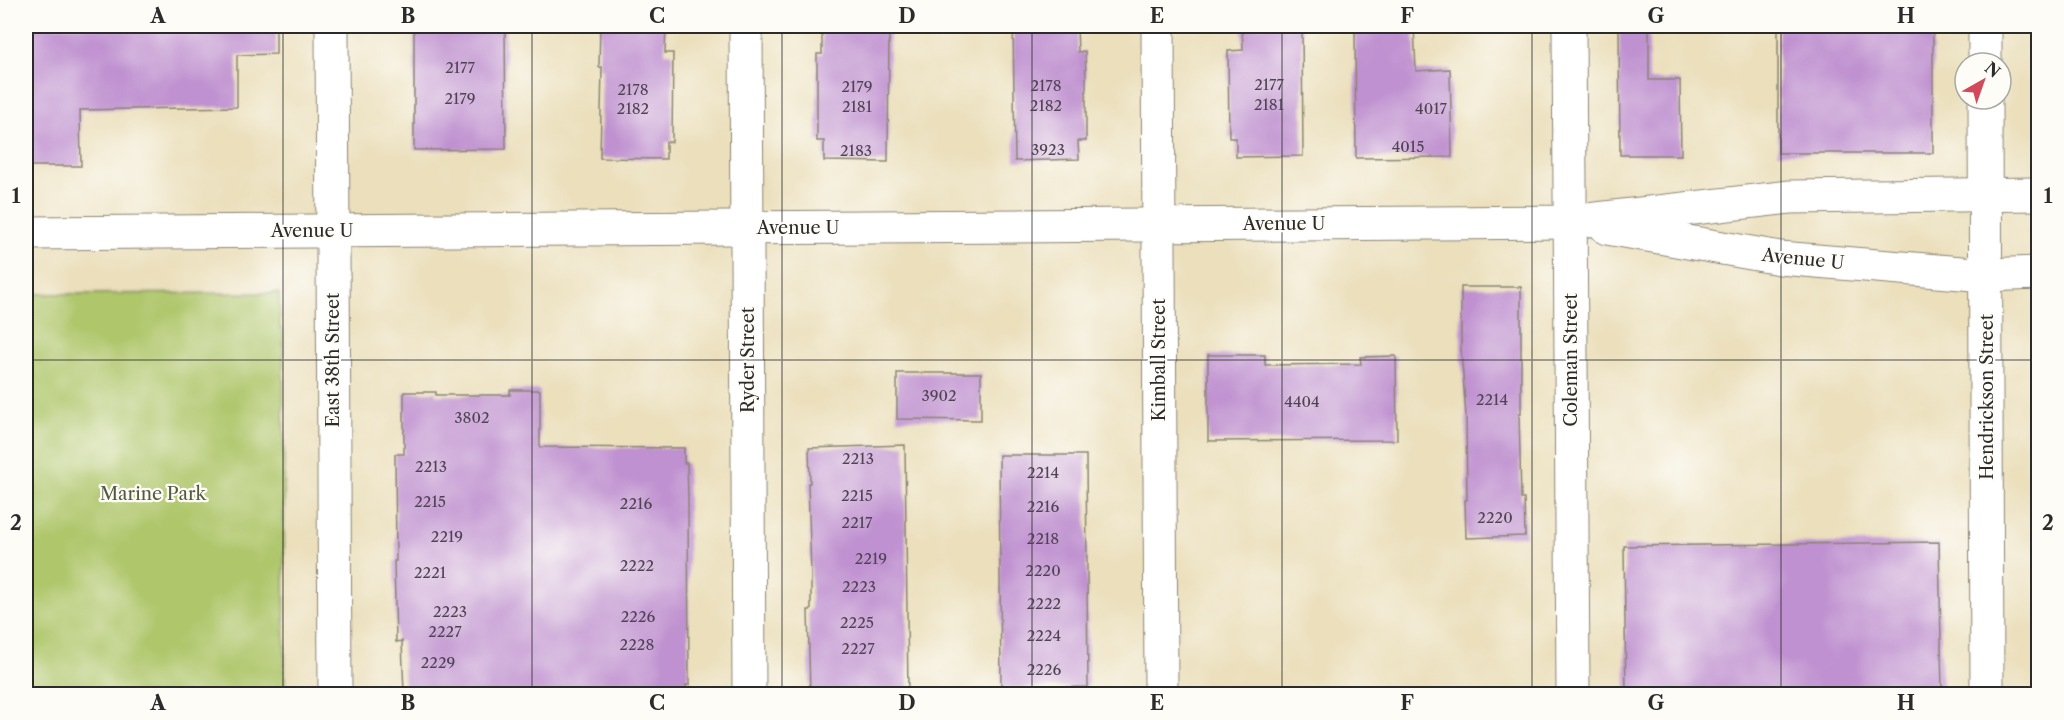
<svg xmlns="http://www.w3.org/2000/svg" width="2064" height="720" font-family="'Libre Caslon Text',serif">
<rect width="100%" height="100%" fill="#fdfcf7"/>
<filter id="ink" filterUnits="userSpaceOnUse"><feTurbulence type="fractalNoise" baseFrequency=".0167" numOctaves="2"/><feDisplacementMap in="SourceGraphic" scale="12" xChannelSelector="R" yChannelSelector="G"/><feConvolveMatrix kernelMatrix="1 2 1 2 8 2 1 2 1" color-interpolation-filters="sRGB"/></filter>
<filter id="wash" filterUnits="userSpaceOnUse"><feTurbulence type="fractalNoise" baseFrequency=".008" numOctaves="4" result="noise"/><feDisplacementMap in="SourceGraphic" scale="24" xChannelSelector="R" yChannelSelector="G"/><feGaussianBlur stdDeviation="1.35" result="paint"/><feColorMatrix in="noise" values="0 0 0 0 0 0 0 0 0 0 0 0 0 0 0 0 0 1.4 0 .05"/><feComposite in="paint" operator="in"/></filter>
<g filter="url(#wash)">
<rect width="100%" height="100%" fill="#ebdfbc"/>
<polygon fill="#afc66a" stroke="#6d784a" stroke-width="1.5" points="279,293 280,328 283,330 285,694 26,694 26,294"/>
<g id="blocks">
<g fill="#bf91d0">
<polygon points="26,26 276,26 276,54 237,55 237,107 80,110 81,166 26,166"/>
<polygon points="414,26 505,26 506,149 414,150"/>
<polygon points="600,26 666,26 665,53 673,53 672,142 666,142 666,159 600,158 602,67 599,67"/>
<polygon points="822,26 889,26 888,162 824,161 824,141 817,141 817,54 822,54"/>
<polygon points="1013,26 1077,26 1078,52 1085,51 1086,77 1086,141 1078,141 1079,159 1015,161"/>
<polygon points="1242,26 1302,26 1303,156 1236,157 1236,138 1229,138 1228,51 1243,50"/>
<polygon points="1355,26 1414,26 1416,71 1450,69 1452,157 1356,158"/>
<polygon points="1619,26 1649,26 1649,80 1680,80 1681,155 1620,155"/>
<rect x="1778" y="26" width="155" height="127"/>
<polygon points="1461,287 1521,287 1521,414 1519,414 1521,499 1524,499 1525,536 1466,538 1465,500 1467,500 1466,416 1461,348"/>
<polygon points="1208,355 1265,355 1265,365 1361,364 1360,357 1396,356 1397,440 1208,441"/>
<polygon points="897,373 981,373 981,420 897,419"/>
<polygon points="510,390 540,390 540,447 684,448 684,463 687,463 688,496 689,685 686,685 687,694 404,694 402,641 396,642 394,561 396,561 395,454 404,454 404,392 436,392 436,395 510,395"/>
<polygon points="905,445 908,694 810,694 808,610 811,610 811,574 808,483 810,483 809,448"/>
<polygon points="999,455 1086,455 1088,687 1001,688"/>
<polygon points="1939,542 1942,694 1626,694 1624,546"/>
</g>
</g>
</g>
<g filter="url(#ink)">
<use href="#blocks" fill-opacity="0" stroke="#8b8574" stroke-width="1.5"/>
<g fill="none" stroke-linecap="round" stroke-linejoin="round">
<defs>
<g id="minor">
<polyline points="332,26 335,694"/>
<polyline points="746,26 749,694"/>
<polyline points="1158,26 1161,694"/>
<polyline points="1569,26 1573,694"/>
<polyline points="1985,26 1985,63"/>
<polyline points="1985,99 1987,694"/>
</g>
<g id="secondary">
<polyline points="1607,228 1780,258 1986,275 2038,273"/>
<polyline points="26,233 1570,222 1790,197 2038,194"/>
</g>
</defs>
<use href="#minor" stroke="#8b8574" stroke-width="35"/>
<use href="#secondary" stroke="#8b8574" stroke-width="35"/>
<use href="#minor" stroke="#fff" stroke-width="33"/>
<use href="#secondary" stroke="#fff" stroke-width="33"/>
</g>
</g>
<path fill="none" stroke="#2b2b2b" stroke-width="1.5" stroke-opacity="0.55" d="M283,26V694M532,26V694M782,26V694M1032,26V694M1282,26V694M1532,26V694M1781,26V694M26,360H2038"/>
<g text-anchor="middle" stroke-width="4.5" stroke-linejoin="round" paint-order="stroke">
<g font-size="15" fill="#504454">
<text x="460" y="73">2177</text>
<text x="1269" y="90">2177</text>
<text x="1046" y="91">2178</text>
<text x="857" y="92">2179</text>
<text x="633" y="95">2178</text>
<text x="460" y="104">2179</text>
<text x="1269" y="110">2181</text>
<text x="1046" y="111">2182</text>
<text x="857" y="112">2181</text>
<text x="633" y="114">2182</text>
<text x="1431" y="114">4017</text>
<text x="1408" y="152">4015</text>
<text x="1048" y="155">3923</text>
<text x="856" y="156">2183</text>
<text x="939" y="401">3902</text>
<text x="1492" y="405">2214</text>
<text x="1302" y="407">4404</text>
<text x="472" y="423">3802</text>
<text x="858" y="464">2213</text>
<text x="431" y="472">2213</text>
<text x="1043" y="478">2214</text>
<text x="857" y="501">2215</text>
<text x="430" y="507">2215</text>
<text x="636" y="509">2216</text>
<text x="1043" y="512">2216</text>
<text x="1495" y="523">2220</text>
<text x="857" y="528">2217</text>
<text x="447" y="542">2219</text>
<text x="1043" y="544">2218</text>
<text x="871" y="564">2219</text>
<text x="637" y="571">2222</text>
<text x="1043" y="576">2220</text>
<text x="430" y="578">2221</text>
<text x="859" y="592">2223</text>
<text x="1044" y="609">2222</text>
<text x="450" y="617">2223</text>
<text x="638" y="622">2226</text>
<text x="857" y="628">2225</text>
<text x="445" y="637">2227</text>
<text x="1044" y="641">2224</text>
<text x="637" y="650">2228</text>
<text x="858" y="654">2227</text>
<text x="438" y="668">2229</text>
<text x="1044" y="675">2226</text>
</g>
<g font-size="18" fill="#2b2b2b" stroke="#fdfcf7">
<text x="1284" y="230">Avenue U</text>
<text x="798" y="234">Avenue U</text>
<text x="312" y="237">Avenue U</text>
<text transform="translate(1803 259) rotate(6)" y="6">Avenue U</text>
<text transform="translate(333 360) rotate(-90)" y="6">East 38th Street</text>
<text transform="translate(748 360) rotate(-90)" y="6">Ryder Street</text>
<text transform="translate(1159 360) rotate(-90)" y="6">Kimball Street</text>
<text transform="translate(1571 360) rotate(-90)" y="6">Coleman Street</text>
<text transform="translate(1987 397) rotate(-90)" y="6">Hendrickson Street</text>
</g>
<g font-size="18" fill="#535a3e" stroke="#fdfcf7">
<text x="153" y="500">Marine Park</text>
</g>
</g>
<rect width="2064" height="720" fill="none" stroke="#fdfcf7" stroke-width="66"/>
<g transform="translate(1983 81) rotate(40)"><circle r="28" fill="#fdfcf7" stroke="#a9a8a5" stroke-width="1.5"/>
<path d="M0-4.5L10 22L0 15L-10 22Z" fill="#d1495b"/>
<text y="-9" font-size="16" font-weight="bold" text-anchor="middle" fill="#2b2b2b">N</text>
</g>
<rect x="33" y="33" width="1998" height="654" fill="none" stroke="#2b2b2b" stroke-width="2"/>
<g font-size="20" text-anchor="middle" font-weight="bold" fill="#2b2b2b">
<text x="158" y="23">A</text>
<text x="408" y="23">B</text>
<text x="657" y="23">C</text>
<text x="907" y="23">D</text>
<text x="1157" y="23">E</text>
<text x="1407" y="23">F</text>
<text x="1656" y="23">G</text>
<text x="1906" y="23">H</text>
<text x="16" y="203">1</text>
<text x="2048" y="203">1</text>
<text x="16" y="530">2</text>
<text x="2048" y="530">2</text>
<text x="158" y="710">A</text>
<text x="408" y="710">B</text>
<text x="657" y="710">C</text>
<text x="907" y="710">D</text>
<text x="1157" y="710">E</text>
<text x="1407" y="710">F</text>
<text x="1656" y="710">G</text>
<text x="1906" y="710">H</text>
</g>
</svg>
